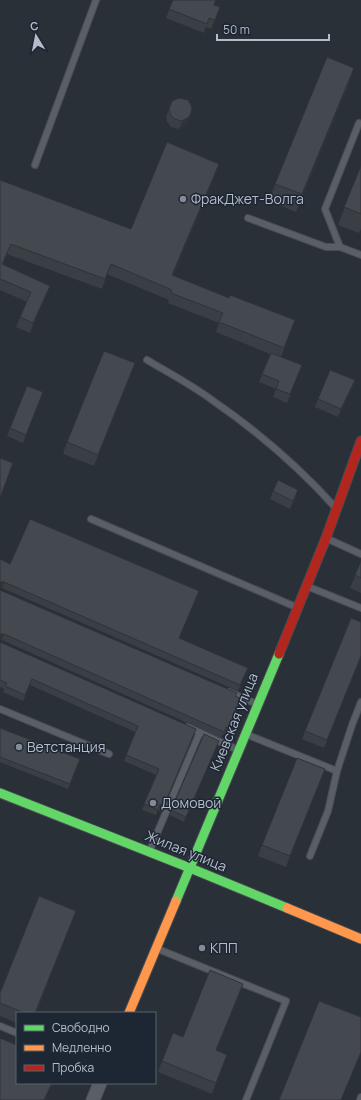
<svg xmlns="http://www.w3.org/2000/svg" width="361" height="1100" font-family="Manrope,sans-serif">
<rect width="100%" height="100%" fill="#2a3038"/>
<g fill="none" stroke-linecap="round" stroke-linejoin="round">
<defs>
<g id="lane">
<polyline points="359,123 325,209 340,247 361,255"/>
<polyline points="35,165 96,0"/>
<polyline points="248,218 326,247 340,247"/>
<path d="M147,360C169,373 192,385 212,400C257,431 298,466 334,506"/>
<polyline points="91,519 296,607"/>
<polyline points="328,539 361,554"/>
<polyline points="309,587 361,608"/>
<polyline points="229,692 257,704"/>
<polyline points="0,709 109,754"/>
<polyline points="188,727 238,750"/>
<polyline points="248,735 337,771 352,725 361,702"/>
<polyline points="150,850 200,732"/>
<polyline points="310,856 328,811 337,771"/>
<polyline points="158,949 286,1001 246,1100"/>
<polyline points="0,1026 17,1033"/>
<polyline points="360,1100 361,1097"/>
</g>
<polyline id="street" points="93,1100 100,1083"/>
<g id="fast">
<polyline points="0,793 190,868 287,908"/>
<polyline points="176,901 279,654"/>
</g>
<g id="slow">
<polyline points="287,908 361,939"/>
<polyline points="129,1013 176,901"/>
</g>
<polyline id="jam" points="279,654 326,538 361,441"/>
</defs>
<use href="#lane" stroke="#484c53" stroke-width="8"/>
<use href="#street" stroke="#484c53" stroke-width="15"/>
<use href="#fast" stroke="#484c53" stroke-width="11"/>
<use href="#slow" stroke="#484c53" stroke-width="11"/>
<use href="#jam" stroke="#484c53" stroke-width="11"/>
<use href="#lane" stroke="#5a5e66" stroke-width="6"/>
<use href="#street" stroke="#5a5e66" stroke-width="13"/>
<use href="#fast" stroke="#63d668" stroke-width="9"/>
<use href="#slow" stroke="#ff974d" stroke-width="9"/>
<use href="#jam" stroke="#b3261e" stroke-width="9"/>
</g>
<g fill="#3a3f45">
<polygon points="173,0 215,5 220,7 211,29 206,27 204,33 166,18"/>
<polygon points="354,68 348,86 296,212 269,201 275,184"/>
<polygon points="172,101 188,121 186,125 179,129 171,127 167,122 166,117"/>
<polygon points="361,166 361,229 359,233 338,225"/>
<polygon points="216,174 173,276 229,298 295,320 281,357 302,365 287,403 273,397 276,389 259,382 270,354 216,332 219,323 168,303 169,300 107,274 102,289 7,254 3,264 50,286 46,296 30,333 16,327 27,302 0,290 0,180 131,229"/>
<polygon points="135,363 94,466 63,454 67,442"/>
<polygon points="355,380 352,388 338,417 315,407 318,399"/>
<polygon points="43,392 23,443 7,436 10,428"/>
<polygon points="273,491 296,498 290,509 270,499"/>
<polygon points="361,561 361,593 350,588"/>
<polygon points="10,564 196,597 179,638 245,674 238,691 2,588"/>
<polygon points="0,590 241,699 226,734 224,733 221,738 2,640 0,640"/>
<polygon points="0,642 194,735 161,812 158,810 156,815 142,810 156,775 124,761 135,732 30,685 23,701 3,692 4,689 0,687"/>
<polygon points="361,657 324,748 302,739 305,731"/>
<polygon points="0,728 80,759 68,789 0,762"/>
<polygon points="219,741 184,822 170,815 171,810"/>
<polygon points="325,769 286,867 258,856 262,845"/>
<polygon points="76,911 36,1013 17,1013 17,1023 0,1016 0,993"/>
<polygon points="243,984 216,1050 227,1055 212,1094 158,1072 162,1061 183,1037"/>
</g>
<g fill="#303338">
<polygon points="354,68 348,86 296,212 302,194"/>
<polygon points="191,113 188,121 186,125 179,129 182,121"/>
<polygon points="219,164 216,174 169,285 172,275"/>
<polygon points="50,286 46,296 30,333 33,323"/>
<polygon points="135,363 131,375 94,466 98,455"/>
<polygon points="355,380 352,388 338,417 341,409"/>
<polygon points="298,490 296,498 290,509 293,501"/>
<polygon points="1,582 4,582 2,588 0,588 0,583"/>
<polygon points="1,634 4,634 2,640 0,640 0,635"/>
<polygon points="325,769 321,780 286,867 290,856"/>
<polygon points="76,911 72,922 35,1013"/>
<polygon points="243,984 239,995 212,1061 216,1050"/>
<polygon points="227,1055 223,1066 212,1094 216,1083"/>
<polygon points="52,1083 53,1083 45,1100 44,1100"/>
</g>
<g fill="#444950" stroke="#303338">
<polygon points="173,0 216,0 214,5 220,7 215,20 209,18 207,24 169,9"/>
<polygon points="327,57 354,68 302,194 275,184"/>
<polygon points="179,98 188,100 192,107 191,113 189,117 182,121 174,119 170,114 169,109 172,101"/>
<polygon points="167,142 219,164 172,275 229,298 230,295 295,320 284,348 219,322 223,313 171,293 172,290 111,264 105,279 11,244 2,264 50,286 33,323 20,317 31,292 0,279 0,180 131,229"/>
<polygon points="361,166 361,214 344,207"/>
<polygon points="104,351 135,363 98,455 67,442"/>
<polygon points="271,353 302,365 290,394 276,389 279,381 262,374"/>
<polygon points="330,370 355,380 341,409 318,399"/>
<polygon points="27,386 43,392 26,435 10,428"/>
<polygon points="0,458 13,463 0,498"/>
<polygon points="278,480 298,490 293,501 273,491"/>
<polygon points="30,519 199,591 179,638 248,668 240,685 4,582 1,582 0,583 0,559 10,564"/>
<polygon points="361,561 361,578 355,575"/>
<polygon points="0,590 237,693 235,696 241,699 228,728 226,727 224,732 4,634 1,634 0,635"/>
<polygon points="351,618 361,622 361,656 327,740 305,731"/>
<polygon points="0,642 196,729 164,806 160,804 158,810 144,804 159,769 126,755 138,726 32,679 25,695 5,686 7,683 0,680"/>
<polygon points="0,728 80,759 70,784 0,757"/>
<polygon points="204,734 219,741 186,817 171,810"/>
<polygon points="297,758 325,769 290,856 262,845"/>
<polygon points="39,896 76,911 35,1013 25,1013 0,1003 0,993"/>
<polygon points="210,970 243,984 216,1050 227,1055 216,1083 162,1061 173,1033 183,1037"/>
<polygon points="319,1001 361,1017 361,1052 341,1100 279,1100"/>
<polygon points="0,1038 17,1045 17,1083 52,1083 44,1100 0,1100"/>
</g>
<g fill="#848b96" stroke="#1d2633" stroke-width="1.5">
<circle cx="183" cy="199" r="4"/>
<circle cx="19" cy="747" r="4"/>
<circle cx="153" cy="803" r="4"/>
<circle cx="202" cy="948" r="4"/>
</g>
<g text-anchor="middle" stroke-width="3" stroke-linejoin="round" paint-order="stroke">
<g font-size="14" fill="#b4bcc9" stroke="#1d2633" text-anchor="start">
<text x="191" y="204">ФракДжет-Волга</text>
<text x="27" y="752">Ветстанция</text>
<text x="161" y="808">Домовой</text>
<text x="210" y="953">КПП</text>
</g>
<g font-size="14" fill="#b4bcc9" stroke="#1d2633">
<text transform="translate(234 722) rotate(-68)" y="5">Киевская улица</text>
<text transform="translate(186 851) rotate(22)" y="5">Жилая улица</text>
</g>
</g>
<rect x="16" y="1012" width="140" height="72" fill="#1d2633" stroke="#59626f"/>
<rect x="24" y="1025" width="20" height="6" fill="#63d668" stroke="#59626f"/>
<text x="52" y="1032" font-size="12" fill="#b4bcc9">Свободно</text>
<rect x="24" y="1045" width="20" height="6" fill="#ff974d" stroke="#59626f"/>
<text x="52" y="1052" font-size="12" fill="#b4bcc9">Медленно</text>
<rect x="24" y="1065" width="20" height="6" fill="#b3261e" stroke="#59626f"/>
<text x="52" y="1072" font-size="12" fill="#b4bcc9">Пробка</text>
<g transform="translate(36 36) rotate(350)" stroke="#1d2633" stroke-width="3" paint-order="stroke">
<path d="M0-3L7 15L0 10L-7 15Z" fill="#b4bcc9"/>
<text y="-6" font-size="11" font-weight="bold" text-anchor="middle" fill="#b4bcc9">С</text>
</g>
<path d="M217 34v6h112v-6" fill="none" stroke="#b4bcc9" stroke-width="2"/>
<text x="223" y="34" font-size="12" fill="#b4bcc9" stroke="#1d2633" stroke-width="3" paint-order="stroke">50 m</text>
</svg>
